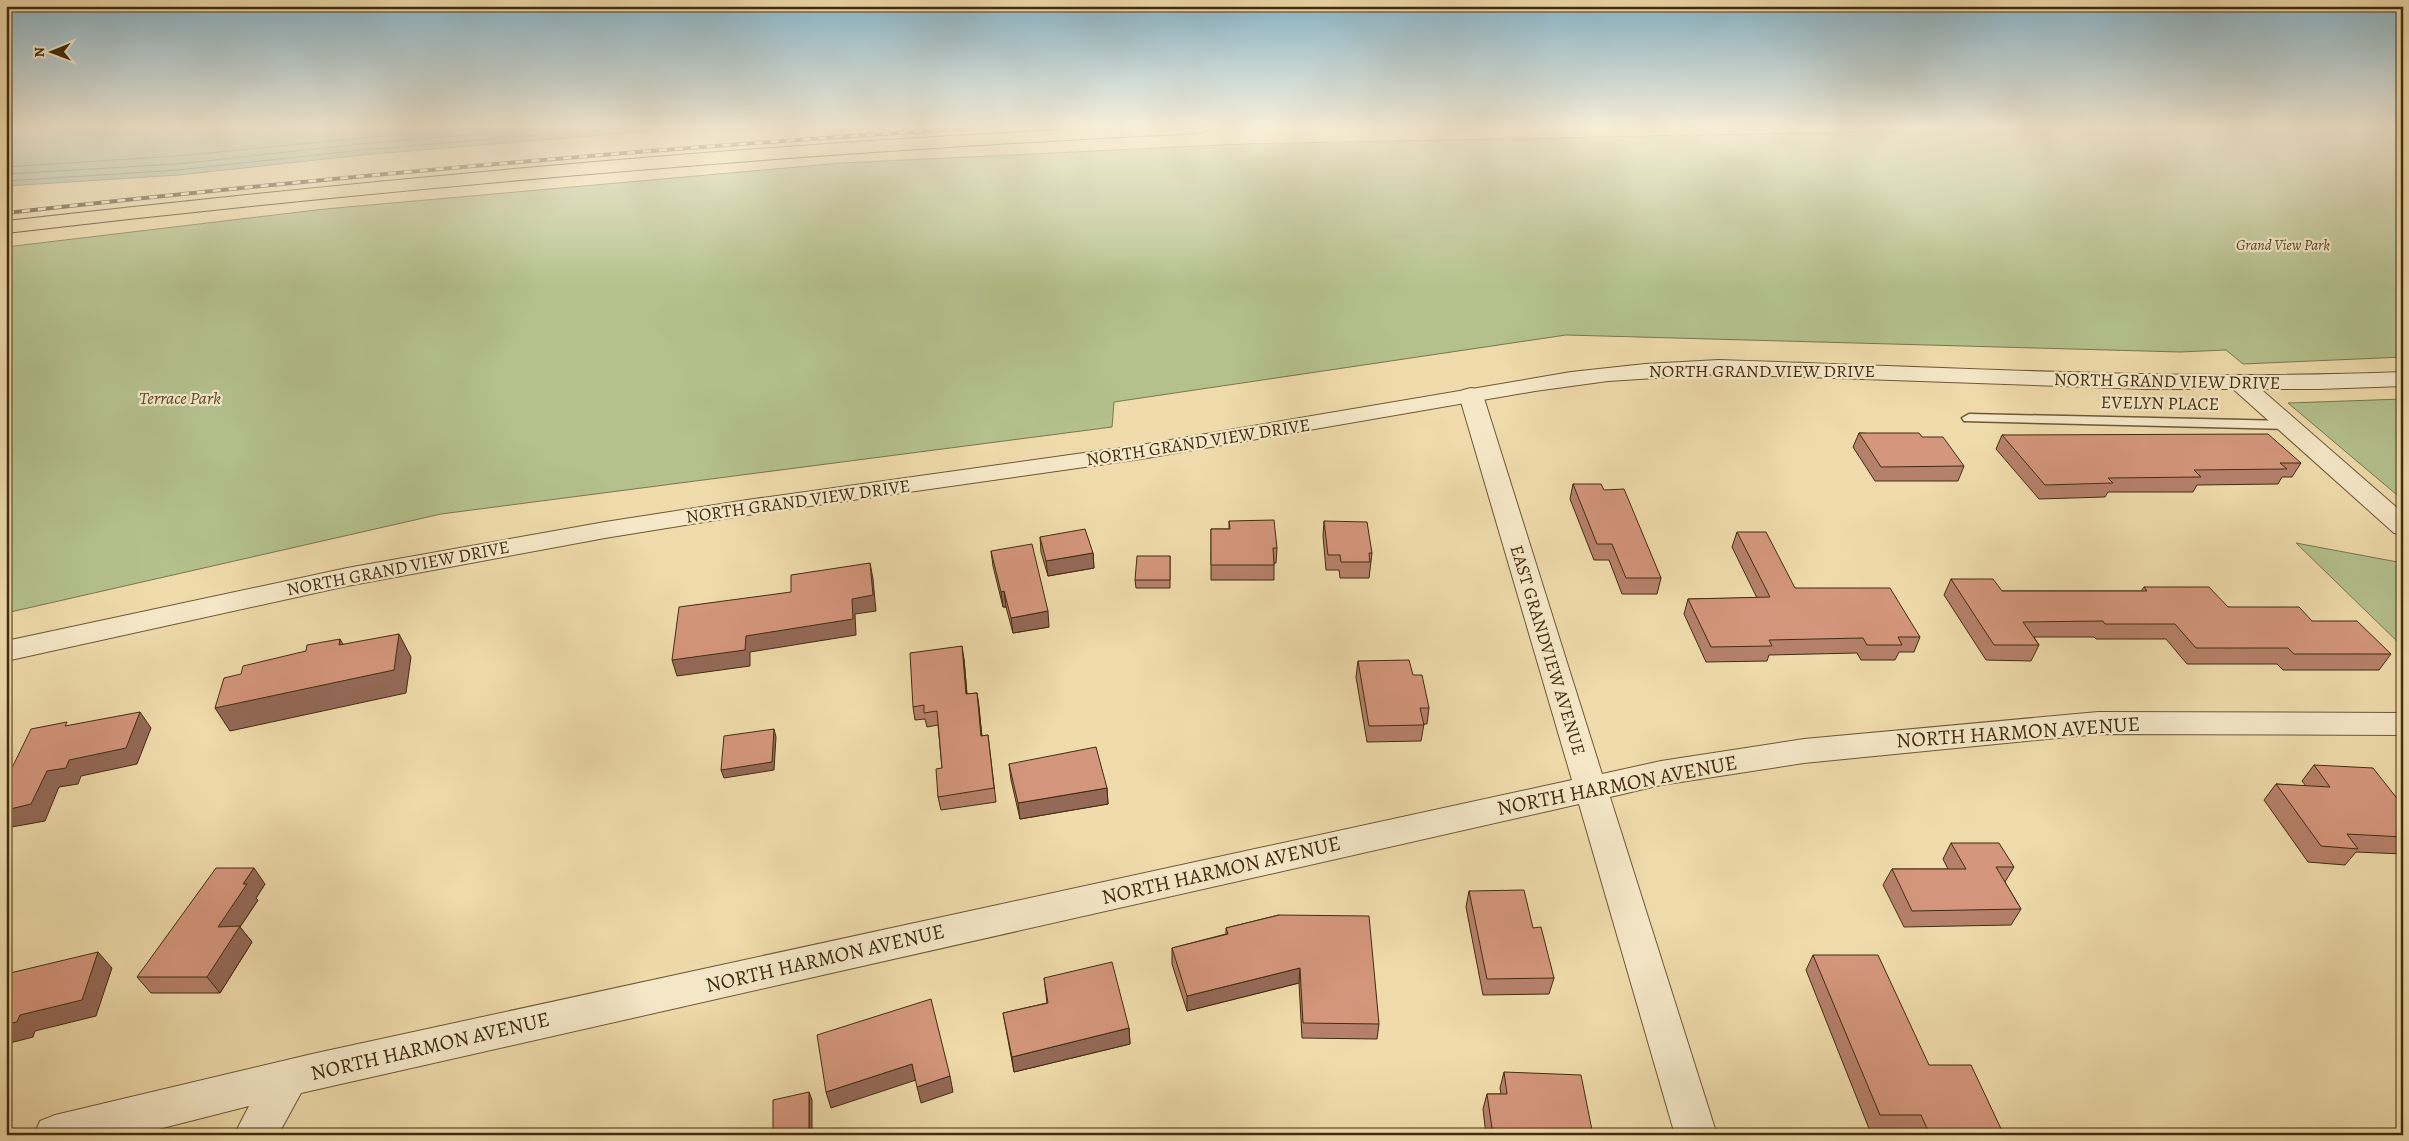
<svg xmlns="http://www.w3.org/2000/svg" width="2409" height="1141" font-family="Alegreya,serif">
<rect width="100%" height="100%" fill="#efdbab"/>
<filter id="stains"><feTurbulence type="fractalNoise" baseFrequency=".004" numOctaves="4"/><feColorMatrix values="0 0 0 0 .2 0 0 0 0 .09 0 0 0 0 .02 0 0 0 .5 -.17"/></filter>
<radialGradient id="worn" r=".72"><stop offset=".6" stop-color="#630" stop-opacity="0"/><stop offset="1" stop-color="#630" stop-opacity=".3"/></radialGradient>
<g fill="#b4c18d" stroke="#7b764e">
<polygon points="1954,128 2403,128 2403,357 2243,364 2226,350 2180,352 1566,335 1114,402 1112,427 441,514 6,613 6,247 325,209 842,163 1242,144 1956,130"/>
<polygon points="2403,399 2403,500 2288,403"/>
<polygon points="2296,543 2403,563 2403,647"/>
</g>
<polygon fill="#9abba5" stroke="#778269" points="6,128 685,128 362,155 179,175 6,186"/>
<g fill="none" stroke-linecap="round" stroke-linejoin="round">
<g stroke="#6e745a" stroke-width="1">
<polyline points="6,167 177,156 465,128"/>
<polyline points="6,174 177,164 361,144 549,128"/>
<polyline points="6,181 178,170 362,150 622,128"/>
</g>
<defs>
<polygon id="service" points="1969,414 2290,421 2297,425 2290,429 1964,421 1962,418"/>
<g id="minor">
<polygon points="2240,376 2248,378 2403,513 2403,535 2394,533 2232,388 2229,383 2232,378"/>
<polygon points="1471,388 1479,390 1483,395 1602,774 1661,761 1804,739 2098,712 2403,713 2403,735 2098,734 1804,763 1661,785 1610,797 1717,1135 1675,1135 1579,804 301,1093 278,1135 234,1135 249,1106 135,1135 34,1135 40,1121 55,1115 312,1054 1572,780 1459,395 1463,390"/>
</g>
<path id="tertiary" d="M1719,360C1947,367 2175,381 2403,372V386L2318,389H2146L1719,374L1608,381L1535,391L1141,459L747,515L605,538L347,586L6,661V641L347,568L605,522L747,500L1141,445L1571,372L1645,364Z"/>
<path id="primary" d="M1102,128H1208L1206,131L1200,133C801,152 403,187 6,233V221C371,180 736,145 1102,128Z"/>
</defs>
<use href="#service" stroke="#6d5836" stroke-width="3"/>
<use href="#minor" stroke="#6d5836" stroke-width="2"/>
<use href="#tertiary" stroke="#6d5836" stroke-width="2"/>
<use href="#primary" stroke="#422c0f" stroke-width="2"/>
<use href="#service" fill="#f5e8c8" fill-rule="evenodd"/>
<use href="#minor" fill="#f5e8c8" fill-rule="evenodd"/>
<use href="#tertiary" fill="#f5e8c8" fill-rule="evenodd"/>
<use href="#primary" fill="#efdbab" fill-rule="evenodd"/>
<defs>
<path id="rail" d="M6,213C328,177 651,148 975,128"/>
</defs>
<use href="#rail" stroke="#422c0f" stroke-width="4"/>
<use href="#rail" stroke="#f5e8c8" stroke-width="2.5" stroke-dasharray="8" stroke-linecap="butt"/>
</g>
<g fill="#b6816b" stroke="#422c0f">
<polygon points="1859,433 1922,437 1964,466 1958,481 1875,481 1853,447"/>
<polygon points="2002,435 2301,463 2292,477 2282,477 2278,484 2197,485 2193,492 2108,492 2105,497 2039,499 1996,449"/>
<polygon points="1573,484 1604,490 1661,578 1657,594 1622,594 1609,560 1594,560 1570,499"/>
<polygon points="1229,521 1277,548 1276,563 1274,563 1274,580 1211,580 1211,529 1229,529"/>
<polygon points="1324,521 1372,553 1369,578 1340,578 1339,570 1326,570 1323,536"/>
<polygon points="1737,532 1795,588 1920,637 1914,652 1899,652 1895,660 1861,660 1857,653 1769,655 1767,661 1706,662 1684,614 1688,599 1757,598 1732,547"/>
<polygon points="1040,537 1093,553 1094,568 1048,576 1041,552"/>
<polygon points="991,551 1049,627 1013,633 1006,607 1003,607 993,566"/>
<polygon points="1170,556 1170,588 1136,588 1135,580"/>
<polygon points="1951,579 2002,591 2141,591 2144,587 2228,607 2312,621 2391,654 2379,670 2283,670 2277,664 2187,664 2166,639 2096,639 2094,637 2034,637 2039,645 2031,661 1986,660 1944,595"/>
<polygon points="964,659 967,694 977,693 982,736 988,735 996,802 941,810 938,797 942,768 938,725 927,727 925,719 915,720 913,707"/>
<polygon points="1358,661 1413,675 1429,708 1427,724 1424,724 1421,741 1367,742 1356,677"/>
<polygon points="1009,764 1107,788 1108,804 1020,819 1011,780"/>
<polygon points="2314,765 2403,806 2403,854 2356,852 2345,865 2308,862 2264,800 2276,784 2306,786 2302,781"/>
<polygon points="1951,843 2014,867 2005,882 2021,909 2011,925 1904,927 1883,885 1892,869 1948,869 1943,859"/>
<polygon points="265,884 256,898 258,900 240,927 252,942 220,993 151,993 137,977"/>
<polygon points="1469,891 1533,928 1554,978 1549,994 1483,995 1466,907"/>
<polygon points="1279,915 1379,1024 1377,1039 1302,1038 1299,983 1187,1011 1172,964 1172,948 1226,934 1226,928"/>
<polygon points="1813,955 1929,1065 2004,1135 1913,1135 1911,1131 1870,1131 1806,970"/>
<polygon points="1044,978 1129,1028 1130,1044 1014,1072 1003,1013 1047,1003"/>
<polygon points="1504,1072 1593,1135 1486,1135 1483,1109 1487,1094 1501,1094 1500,1088"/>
</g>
<g fill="#946957" stroke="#422c0f">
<polygon points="1093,553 1094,568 1048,576 1046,561"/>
<polygon points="870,563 873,579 876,611 855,614 856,635 750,652 750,666 677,676 672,660 852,599"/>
<polygon points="1004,591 1006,607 1003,607 1001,592"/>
<polygon points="1048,611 1049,627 1013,633 1011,618"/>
<polygon points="399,634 411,657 406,693 230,731 215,708"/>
<polygon points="340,639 353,662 339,645"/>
<polygon points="962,646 964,659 968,708 966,694"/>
<polygon points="977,693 979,706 983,749 981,736"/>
<polygon points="140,712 151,728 137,764 81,776 78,784 59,787 45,821 6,828 6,810 47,771"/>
<polygon points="774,729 776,737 774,770 724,778 721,770"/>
<polygon points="1107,788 1108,804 1020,819 1018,803"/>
<polygon points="254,868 265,884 256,898 258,900 240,927 252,942 220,993 207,977 218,927 243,884"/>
<polygon points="98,952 112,968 96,1016 35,1031 33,1037 6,1044 6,1024 20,1015"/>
<polygon points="1300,968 1299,983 1187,1011 1187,996"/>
<polygon points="1129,1028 1130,1044 1014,1072 1012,1057"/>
<polygon points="912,1064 916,1080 831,1108 826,1092"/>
<polygon points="950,1076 953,1092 921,1103 917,1087"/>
<polygon points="809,1092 812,1100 812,1135 809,1135"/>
</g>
<g fill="#d4967c" stroke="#422c0f">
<polygon points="1859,433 1919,433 1922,437 1943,437 1964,466 1881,467"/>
<polygon points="2268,434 2301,463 2280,463 2287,469 2194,470 2201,477 2108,478 2113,483 2045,485 2002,435"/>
<polygon points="1573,484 1601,484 1604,490 1624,489 1661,578 1626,578 1612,544 1597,544"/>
<polygon points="1274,520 1277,548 1273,548 1274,565 1211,565 1211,529 1230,529 1229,521"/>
<polygon points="1324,521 1367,522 1372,553 1369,553 1370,562 1341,562 1340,555 1328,555"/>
<polygon points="1085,529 1093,553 1046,561 1040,537"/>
<polygon points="1737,532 1766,532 1795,588 1890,588 1920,637 1898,637 1902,645 1867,645 1863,638 1769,640 1772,646 1711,647 1688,599 1770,597"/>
<polygon points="1032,544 1048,611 1011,618 1004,591 1001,592 991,551"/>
<polygon points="1137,556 1170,556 1170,580 1135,580"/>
<polygon points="870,563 873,595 852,599 853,619 746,636 745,650 672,660 679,607 791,592 791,575"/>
<polygon points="1951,579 1993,579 2002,591 2147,591 2144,587 2209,587 2228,607 2299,607 2312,621 2357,621 2391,654 2294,654 2288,648 2196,648 2175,624 2105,624 2103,621 2023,622 2039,645 1994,645"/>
<polygon points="399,634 394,670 215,708 224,678 241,674 243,666 306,651 307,645 340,639 339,645"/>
<polygon points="962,646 966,694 977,693 981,736 988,735 994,788 938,797 936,769 942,768 937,711 924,713 924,705 913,707 910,653"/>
<polygon points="1409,660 1413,675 1422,675 1429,708 1420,708 1424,725 1369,726 1358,661"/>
<polygon points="140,712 126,748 69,760 66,768 47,771 31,804 6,810 6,774 9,774 31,729 67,722 65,726"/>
<polygon points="774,729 772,762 721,770 724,736"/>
<polygon points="1096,747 1107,788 1018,803 1009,764"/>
<polygon points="2314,765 2373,768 2403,806 2403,837 2347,834 2358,849 2321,846 2276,784 2330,787"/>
<polygon points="1951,843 1999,843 2014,867 1996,867 2021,909 1912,911 1892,869 1966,869"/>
<polygon points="216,868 254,868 243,884 247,884 218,927 240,926 207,977 137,977"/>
<polygon points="1524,890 1533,928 1541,927 1554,978 1487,979 1469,891"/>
<polygon points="1279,915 1369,916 1379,1024 1303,1023 1300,968 1187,996 1172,948 1228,934 1226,928"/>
<polygon points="98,952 82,1000 20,1015 17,1022 6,1024 6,974"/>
<polygon points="1813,955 1878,955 1929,1065 1971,1065 2004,1135 1930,1135 1921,1115 1880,1115"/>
<polygon points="1112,962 1129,1028 1012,1057 1003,1013 1048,1003 1044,978"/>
<polygon points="931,999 950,1076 917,1087 912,1064 826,1092 817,1035"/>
<polygon points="1504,1072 1581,1075 1593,1135 1493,1135 1487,1094 1507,1094"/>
<polygon points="809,1092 809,1135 773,1135 773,1100"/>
</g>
<linearGradient id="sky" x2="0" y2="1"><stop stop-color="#89b7cd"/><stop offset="0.44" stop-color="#f8efd9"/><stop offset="1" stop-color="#f8efd9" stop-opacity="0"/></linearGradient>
<rect width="2409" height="288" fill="url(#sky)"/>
<g text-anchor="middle" stroke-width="4.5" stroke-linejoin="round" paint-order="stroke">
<g font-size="15" font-style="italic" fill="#594a28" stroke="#f5e8c8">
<text x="2283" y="250">Grand View Park</text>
</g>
<g font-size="18" fill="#422c0f" stroke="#f5e8c8">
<text x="1762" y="377">NORTH GRAND VIEW DRIVE</text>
<text transform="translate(2167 381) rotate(1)" y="6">NORTH GRAND VIEW DRIVE</text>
<text transform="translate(2160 403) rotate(1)" y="6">EVELYN PLACE</text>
<text transform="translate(1198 442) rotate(-9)" y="6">NORTH GRAND VIEW DRIVE</text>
<text transform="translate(798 501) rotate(-8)" y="6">NORTH GRAND VIEW DRIVE</text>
<text transform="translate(398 568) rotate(-11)" y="6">NORTH GRAND VIEW DRIVE</text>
<text transform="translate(1548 650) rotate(73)" y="6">EAST GRANDVIEW AVENUE</text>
</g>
<g font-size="18" font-style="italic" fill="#594a28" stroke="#f5e8c8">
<text x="180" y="404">Terrace Park</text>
</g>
<g font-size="21" fill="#422c0f" stroke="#f5e8c8">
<text transform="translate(2018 732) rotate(-4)" y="7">NORTH HARMON AVENUE</text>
<text transform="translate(1617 785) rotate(-11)" y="7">NORTH HARMON AVENUE</text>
<text transform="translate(1221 870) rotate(-13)" y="7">NORTH HARMON AVENUE</text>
<text transform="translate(825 958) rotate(-13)" y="7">NORTH HARMON AVENUE</text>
<text transform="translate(430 1046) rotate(-13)" y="7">NORTH HARMON AVENUE</text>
</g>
</g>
<rect width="2409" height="1141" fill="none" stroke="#efdbab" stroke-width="25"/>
<rect x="8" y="8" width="2394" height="1126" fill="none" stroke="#422c0f" stroke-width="2.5"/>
<rect x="12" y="12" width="2384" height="1116" fill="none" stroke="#422c0f"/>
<g transform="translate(52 52) rotate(269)" stroke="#f5e8c8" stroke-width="4" paint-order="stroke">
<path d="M0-4L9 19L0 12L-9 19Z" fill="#422c0f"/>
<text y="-8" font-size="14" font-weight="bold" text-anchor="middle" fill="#422c0f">N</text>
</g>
<rect width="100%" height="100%" filter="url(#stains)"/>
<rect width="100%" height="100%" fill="url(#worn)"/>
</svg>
